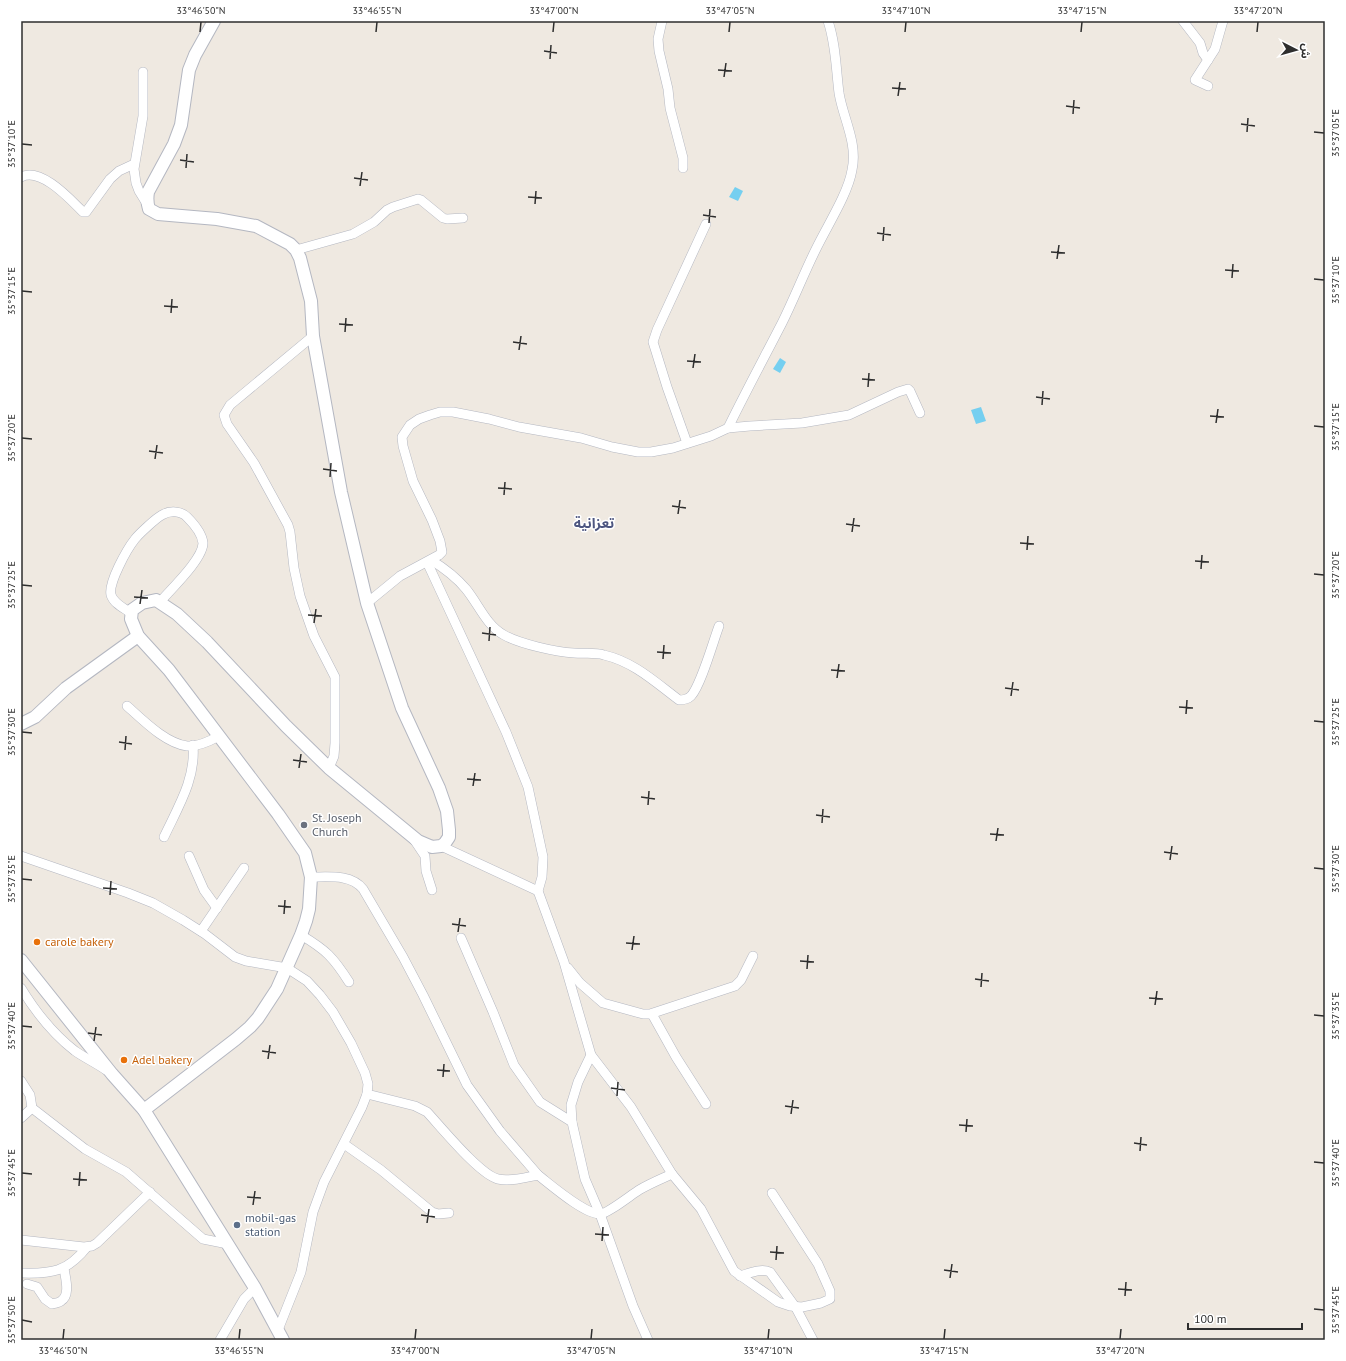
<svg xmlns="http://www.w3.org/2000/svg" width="1346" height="1361" font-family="'PT Sans','Noto Sans Arabic',sans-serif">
<rect width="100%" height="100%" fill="#efe9e1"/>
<g fill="#75cff0">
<polygon points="735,187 743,191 738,201 729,197"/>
<polygon points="780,358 786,362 780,373 773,369"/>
<polygon points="981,407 986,421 976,424 971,410"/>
</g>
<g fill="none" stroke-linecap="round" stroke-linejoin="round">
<defs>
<g id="street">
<polyline points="662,21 658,39 659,51 668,89 670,108 683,158 683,168"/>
<polyline points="1183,21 1200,43 1203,53 1208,60"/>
<polyline points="143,72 143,116 134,169 136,183 139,191 147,204"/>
<polyline points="1208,86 1195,80 1215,49 1223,21"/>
<path d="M21,177C40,167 68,197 80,209L83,212H86L110,179L119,171L134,164"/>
<polyline points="296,250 353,234 374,222 387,210 393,207 418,199 421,200 443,218 447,219 463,218"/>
<polyline points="313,336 230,405 224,415 227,424 254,463 288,525 290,532 294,568 300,596 314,636 335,677 335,743 334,756 329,768"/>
<path d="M728,428C745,393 764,358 782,323C794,299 804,273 816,249C827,226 848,194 852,170C858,143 843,118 839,93C836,69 836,45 828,21"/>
<polyline points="687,443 667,387 653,342 657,330 706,224"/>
<path d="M431,560C444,568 456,577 466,589C479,605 486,625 504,635C520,644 556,652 574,653C585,654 594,652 604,655C634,662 655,682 679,700C683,700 688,699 691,696C701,685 713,642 719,626"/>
<polyline points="427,562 506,732 528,787 543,857 542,877 538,891 564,962 591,1055 631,1107 672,1174"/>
<polyline points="367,603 400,576 439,555 442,552 440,541 432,520 413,481 403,446 402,437 410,425 419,419 430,415 440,412 453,412 489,419 519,427 581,438 612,447 638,452 651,452 673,448 711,436 728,428 750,426 802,423 849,415 898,392 908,389 910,391 920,413"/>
<path d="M131,613C124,608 114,604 111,595C108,583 127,549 135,539C139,534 156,518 162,515C170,510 181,511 187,517C194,524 202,533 203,543C203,559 171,589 160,602"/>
<path d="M127,706C143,720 165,743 187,746C198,747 210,741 219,736"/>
<path d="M164,837C178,807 196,779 193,745"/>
<polyline points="413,838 425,856 426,871 432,890"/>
<polyline points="441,846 538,891"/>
<polyline points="21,856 128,893 153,903 183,920 205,934 235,957 246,961 287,968 307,981 320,995 333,1012 351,1043 365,1073 368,1084 367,1094 362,1107 324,1182 313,1212 301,1272 278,1330"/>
<polyline points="189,856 204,890 217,908"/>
<path d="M311,877C329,877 351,874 363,889L403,957L423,995L467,1085L500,1131L538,1175"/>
<polyline points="201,931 244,868"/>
<path d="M301,935C326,950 333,957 349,982"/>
<polyline points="461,938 493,1012 514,1065 540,1102 572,1122 571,1105 578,1082 591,1055"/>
<polyline points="568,968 580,983 603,1003 643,1014 650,1014 735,986 741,980 753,956"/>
<path d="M21,988C35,1011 53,1034 75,1051C85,1058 96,1063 106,1070"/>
<polyline points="652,1014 676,1057 706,1104"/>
<polyline points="21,1081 30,1095 32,1108 85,1149 126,1172 203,1239 228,1244"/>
<path d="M367,1094L415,1106L427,1112C441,1127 480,1175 498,1179C511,1182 526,1177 538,1175C551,1185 584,1214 600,1214C607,1214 631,1195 639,1190C649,1184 661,1179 672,1174L701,1209L734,1271L778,1302L790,1306L802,1307L821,1303L830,1299V1291L818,1264L772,1193"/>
<polyline points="21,1118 32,1108"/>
<polyline points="572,1122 585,1179 600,1214 633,1306 648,1340"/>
<polyline points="344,1144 381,1170 432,1212 438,1214 449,1213"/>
<polyline points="21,1240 84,1247 92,1246 97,1243 150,1192"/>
<path d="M21,1273C52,1274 67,1272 87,1247"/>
<path d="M740,1276C750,1273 761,1268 770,1272L796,1308L813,1340"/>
<path d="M27,1284L37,1287L45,1299L52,1304C55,1303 59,1303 61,1301C71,1295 65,1277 64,1268"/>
<polyline points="220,1340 244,1299 255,1288"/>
</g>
<g id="secondary">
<polyline points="21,724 35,717 66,688 138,636"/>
<polyline points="21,960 112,1074 144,1110 255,1288 283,1340"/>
<path d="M144,1110L236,1039L250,1027L258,1018L277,989L301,935L306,921L309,909L311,877L305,853L278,814L169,670L138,636L131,619L132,610L142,603L156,600L177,614L207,642L286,726L329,768L418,841L432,847L441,846L445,843L449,837V830L447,811L439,788L402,708L367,603L341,492L313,336L311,301L300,258L296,250L290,244L256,226L217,219L158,214L149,209C147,203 147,198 148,192L174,144L181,125L189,70L195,55L214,21"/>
</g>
</defs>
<use href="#street" stroke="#b4b7c1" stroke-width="10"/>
<use href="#secondary" stroke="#b4b7c1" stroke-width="14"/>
<use href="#street" stroke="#fff" stroke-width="9"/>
<use href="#secondary" stroke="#fff" stroke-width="12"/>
</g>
<path fill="none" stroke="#2e2e2e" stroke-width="1.5" d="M200,32L201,22M376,32L377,22M553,32L554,22M729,32L730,22M905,32L906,22M1081,32L1082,22M1257,32L1258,22M544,51L557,53M550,59L551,45M718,70L732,71M724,77L726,63M892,88L906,89M898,96L900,82M1066,106L1080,108M1073,114L1074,100M1241,124L1255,126M1247,132L1248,118M1314,132L1324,133M22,144L32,145M180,160L194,162M186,168L187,154M354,178L368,180M360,186L362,172M528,197L542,198M535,204L536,191M703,215L716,217M709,223L710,209M877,233L891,235M883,241L884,227M1051,252L1065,253M1057,259L1059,245M1225,270L1239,271M1232,278L1233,264M1314,279L1324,280M22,291L32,292M164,306L178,307M171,313L172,299M339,324L353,325M345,332L346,318M513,342L527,344M519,350L521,336M687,361L701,362M693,368L695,354M862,379L875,380M868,387L869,373M1036,397L1050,399M1042,405L1043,391M1210,416L1224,417M1216,423L1218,409M1314,426L1324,427M22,438L32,439M149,451L163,453M155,459L157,445M323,469L337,471M330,477L331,463M498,488L512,489M504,495L505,482M672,506L686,508M678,514L680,500M846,524L860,526M852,532L854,518M1020,543L1034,544M1027,550L1028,536M1195,561L1209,562M1201,569L1202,555M1314,574L1324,575M22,585L32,586M134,597L148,598M140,604L142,590M308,615L322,616M314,623L316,609M482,633L496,635M489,641L490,627M657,652L671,653M663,659L664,645M831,670L845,671M837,678L839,664M1005,688L1019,690M1011,696L1013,682M1179,707L1193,708M1186,714L1187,700M1314,721L1324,722M22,732L32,733M119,742L132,744M125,750L126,736M293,760L307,762M299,768L301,754M467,779L481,780M473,786L475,773M641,797L655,799M648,805L649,791M816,815L830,817M822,823L823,809M990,834L1004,835M996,841L998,828M1164,852L1178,854M1170,860L1172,846M1314,868L1324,869M22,879L32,880M103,888L117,889M110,895L111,881M278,906L291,907M284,914L285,900M452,924L466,926M458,932L460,918M626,943L640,944M632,950L634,936M800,961L814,962M807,969L808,955M975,979L989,981M981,987L982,973M1149,998L1163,999M1155,1005L1157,991M1314,1015L1324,1016M22,1026L32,1027M88,1033L102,1035M94,1041L96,1027M262,1051L276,1053M268,1059L270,1045M437,1070L450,1071M443,1077L444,1064M611,1088L625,1090M617,1096L618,1082M785,1106L799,1108M791,1114L793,1100M959,1125L973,1126M966,1132L967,1119M1134,1143L1147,1145M1140,1151L1141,1137M1314,1162L1324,1163M22,1173L32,1174M73,1179L87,1180M79,1186L80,1172M247,1197L261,1198M253,1205L255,1191M421,1215L435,1217M427,1223L429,1209M595,1234L609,1235M602,1241L603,1227M770,1252L784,1253M776,1260L777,1246M944,1270L958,1272M950,1278L952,1264M1118,1289L1132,1290M1125,1296L1126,1282M1314,1309L1324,1310M22,1320L32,1322M63,1339L64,1329M239,1339L240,1329M415,1339L416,1329M591,1339L592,1329M768,1339L769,1329M944,1339L945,1329M1120,1339L1121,1329"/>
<circle fill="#6b7280" stroke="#fff" stroke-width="1.5" cx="304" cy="825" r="4"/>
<g fill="#e8710a" stroke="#fff" stroke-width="1.5">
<circle cx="37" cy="942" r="4"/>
<circle cx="124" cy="1060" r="4"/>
</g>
<circle fill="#5c6f8a" stroke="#fff" stroke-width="1.5" cx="237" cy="1225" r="4"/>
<g text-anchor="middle" stroke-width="3" stroke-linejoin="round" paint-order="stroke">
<g font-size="12" fill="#5b616d" stroke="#fff" text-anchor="start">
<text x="312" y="822">St. Joseph<tspan x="312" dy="14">Church</tspan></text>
</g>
<g font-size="12" fill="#c56008" stroke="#fff" text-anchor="start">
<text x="45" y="946">carole bakery</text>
<text x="132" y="1064">Adel bakery</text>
</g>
<g font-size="12" fill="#4e5e75" stroke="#fff" text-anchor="start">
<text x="245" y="1222">mobil-gas<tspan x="245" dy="14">station</tspan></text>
</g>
<g font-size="14" font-weight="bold" fill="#4d5680" stroke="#fff">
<text x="594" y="528">تعزانية</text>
</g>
</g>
<rect width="1346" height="1361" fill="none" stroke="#ffffff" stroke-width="44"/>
<g transform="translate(1296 50) rotate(96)" stroke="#ffffff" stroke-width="3" paint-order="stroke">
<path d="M0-3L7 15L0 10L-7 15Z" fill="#2e2e2e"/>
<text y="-6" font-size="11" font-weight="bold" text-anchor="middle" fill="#2e2e2e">ش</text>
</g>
<path d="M1188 1323v6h114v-6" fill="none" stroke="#2e2e2e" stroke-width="2"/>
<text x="1194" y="1323" font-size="12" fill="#2e2e2e" stroke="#ffffff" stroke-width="3" paint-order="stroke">100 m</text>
<rect x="22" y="22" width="1302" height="1317" fill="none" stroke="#2e2e2e" stroke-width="1.5"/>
<g font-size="10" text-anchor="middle" fill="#2e2e2e">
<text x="201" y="14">33°46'50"N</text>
<text x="377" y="14">33°46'55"N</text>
<text x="554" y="14">33°47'00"N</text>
<text x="730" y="14">33°47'05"N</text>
<text x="906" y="14">33°47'10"N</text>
<text x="1082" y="14">33°47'15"N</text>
<text x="1258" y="14">33°47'20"N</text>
<text transform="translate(1335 133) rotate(-90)" y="4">35°37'05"E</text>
<text transform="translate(11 144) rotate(-90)" y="4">35°37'10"E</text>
<text transform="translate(1335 280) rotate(-90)" y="4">35°37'10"E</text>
<text transform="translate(11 291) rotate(-90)" y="4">35°37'15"E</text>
<text transform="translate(1335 427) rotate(-90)" y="4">35°37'15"E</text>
<text transform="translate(11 438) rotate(-90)" y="4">35°37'20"E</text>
<text transform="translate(1335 575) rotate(-90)" y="4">35°37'20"E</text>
<text transform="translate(11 585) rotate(-90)" y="4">35°37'25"E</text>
<text transform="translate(1335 722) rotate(-90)" y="4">35°37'25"E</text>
<text transform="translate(11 732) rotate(-90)" y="4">35°37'30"E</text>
<text transform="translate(1335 869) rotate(-90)" y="4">35°37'30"E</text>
<text transform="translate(11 879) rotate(-90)" y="4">35°37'35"E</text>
<text transform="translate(1335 1016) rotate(-90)" y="4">35°37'35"E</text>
<text transform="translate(11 1026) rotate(-90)" y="4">35°37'40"E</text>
<text transform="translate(1335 1163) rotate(-90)" y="4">35°37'40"E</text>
<text transform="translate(11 1173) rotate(-90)" y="4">35°37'45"E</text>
<text transform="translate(1335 1310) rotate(-90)" y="4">35°37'45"E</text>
<text transform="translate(11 1320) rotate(-90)" y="4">35°37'50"E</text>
<text x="63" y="1354">33°46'50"N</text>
<text x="239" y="1354">33°46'55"N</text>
<text x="415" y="1354">33°47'00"N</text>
<text x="591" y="1354">33°47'05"N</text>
<text x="768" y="1354">33°47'10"N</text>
<text x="944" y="1354">33°47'15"N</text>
<text x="1120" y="1354">33°47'20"N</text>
</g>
</svg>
